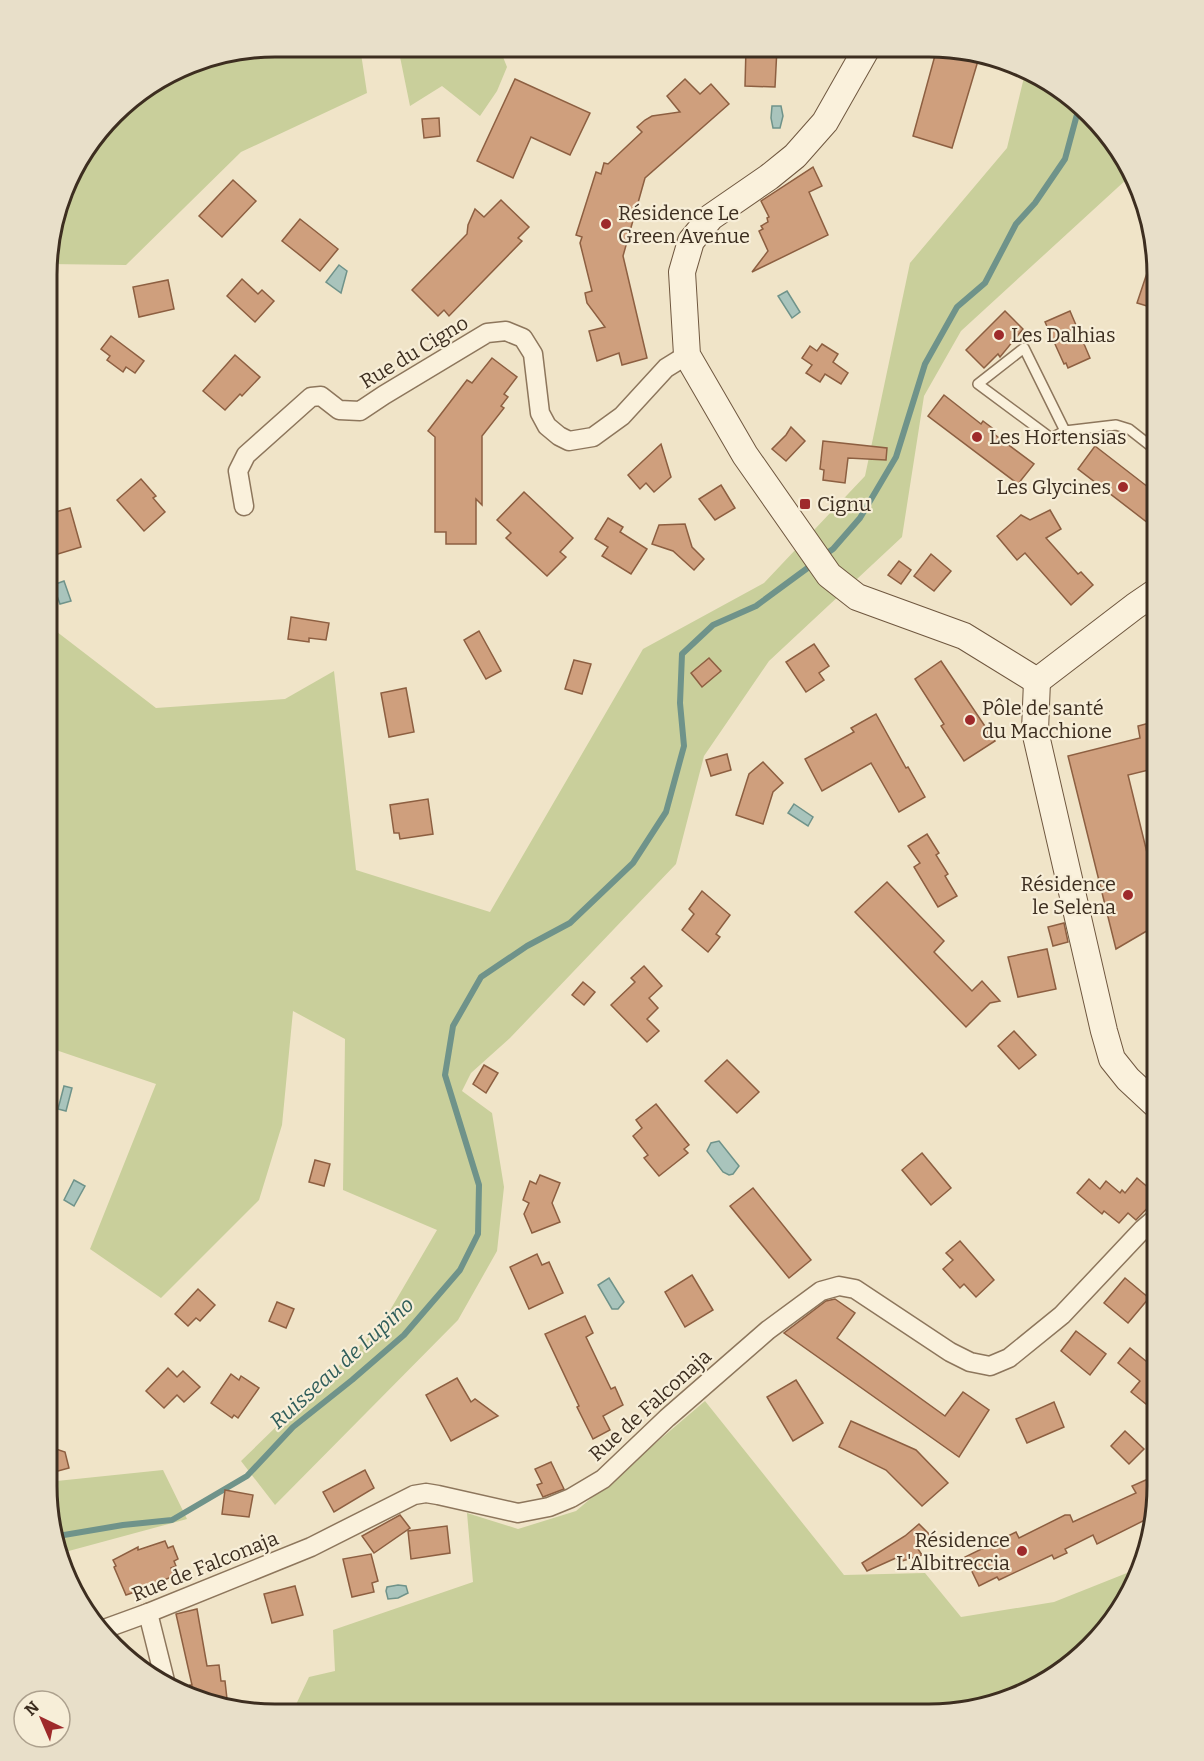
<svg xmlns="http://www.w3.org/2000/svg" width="1204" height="1761" font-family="Bitter,serif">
<rect width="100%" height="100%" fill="#f0e4c8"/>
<g fill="#c9cf9b">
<polygon points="275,47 360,47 367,93 241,152 126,265 48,264 49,245 77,161 125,103 201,59"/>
<polygon points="398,47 499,47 507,67 497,91 480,116 442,86 410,106"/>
<polygon points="1026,69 1068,94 1128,167 1128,178 961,331 924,396 902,537 769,661 704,756 676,864 510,1038 471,1073 462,1091 492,1113 504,1187 497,1251 458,1320 275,1505 241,1461 382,1324 437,1230 343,1190 345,1039 293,1011 282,1125 259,1200 161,1298 90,1249 156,1084 47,1047 48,625 156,708 285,699 334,671 356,870 490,912 643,649 764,583 865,476 910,263 1007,148"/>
<polygon points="705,1401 844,1575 925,1573 961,1617 1054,1602 1142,1567 1119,1613 1079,1658 1030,1691 929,1714 292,1713 309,1677 335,1671 333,1630 473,1582 467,1513 518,1529 576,1511"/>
<polygon points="163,1470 187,1519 65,1552 73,1591 70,1587 47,1482"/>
</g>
<g fill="#a9c4bc" stroke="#6f938a" stroke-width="1.5">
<polygon points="772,106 781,106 783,116 780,128 773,128 771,118"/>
<polygon points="339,265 347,271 341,293 326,282"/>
<polygon points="787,291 800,312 792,318 778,296"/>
<polygon points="64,581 71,601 60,604 53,585"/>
<polygon points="794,804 813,817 808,826 788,813"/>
<polygon points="64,1086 72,1088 66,1111 58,1109"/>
<polygon points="719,1141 739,1166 733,1174 729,1175 723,1172 707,1151 711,1143"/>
<polygon points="74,1180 85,1186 74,1206 64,1200"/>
<polygon points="609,1278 624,1302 618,1309 612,1309 598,1285"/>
<polygon points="398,1585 406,1586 408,1593 398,1598 388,1599 386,1591 387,1587"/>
</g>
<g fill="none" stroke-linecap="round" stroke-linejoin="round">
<g stroke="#6f938a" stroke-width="6">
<polyline points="823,556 833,549 860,518 896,457 925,364 957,307 985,283 1016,224 1035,203 1065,159 1079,107"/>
<polyline points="58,1536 123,1525 172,1520 247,1476 293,1427 352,1380 404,1335 460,1270 478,1234 479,1185 445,1075 453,1026 481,977 527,946 570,923 633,863 666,812 684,746 680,703 682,654 713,625 756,606 813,564"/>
</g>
</g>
<g fill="#cf9f7d" stroke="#8d5f41" stroke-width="1.5">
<polygon points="746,48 777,48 775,87 745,86"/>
<polygon points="937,48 959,49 980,54 952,148 913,136"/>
<polygon points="515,79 590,113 570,155 531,137 513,178 477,161"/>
<polygon points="685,79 700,94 711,84 729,104 645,178 623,256 647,358 622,365 619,353 597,361 589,331 605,327 587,303 585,293 592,291 580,243 582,237 576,235 596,172 601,174 604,163 608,164 642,132 637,127 645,120 652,116 680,112 667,96"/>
<polygon points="439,118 440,136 424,138 422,119"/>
<polygon points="813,167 822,186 809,192 828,235 752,272 768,251 759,231 763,229 761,226 768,222 767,218 769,217 761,201"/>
<polygon points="233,180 256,201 222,237 199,216"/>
<polygon points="501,200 529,227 518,238 522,241 449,316 444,310 438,316 412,290 467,234 468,225 475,209 484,217"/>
<polygon points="300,219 338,249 320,271 282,241"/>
<polygon points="1153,255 1157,275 1157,309 1137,303"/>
<polygon points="242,279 258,294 262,290 274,301 255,322 227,296"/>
<polygon points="168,280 174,309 139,317 133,287"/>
<polygon points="1005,311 1023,329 1000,357 998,354 984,368 966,350"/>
<polygon points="1070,311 1090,358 1068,368 1066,363 1064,364 1045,322"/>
<polygon points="111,336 144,361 135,373 126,367 123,372 107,360 110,356 101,349"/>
<polygon points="822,344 838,354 833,362 848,373 841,384 825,374 820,382 806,373 812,365 802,358 810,346 817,351"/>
<polygon points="235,355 260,377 242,396 240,394 225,410 203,391"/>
<polygon points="492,358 517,377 504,394 508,397 501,406 504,408 482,436 482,505 476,499 476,544 446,544 446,532 435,532 435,437 428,431 467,380 472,383"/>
<polygon points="944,395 981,424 983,421 996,431 994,434 1034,464 1018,484 928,416"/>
<polygon points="791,427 805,441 786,461 772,449 786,435"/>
<polygon points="823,441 887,448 886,460 848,458 845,483 823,480 824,470 820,469"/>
<polygon points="661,444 671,477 654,492 646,483 640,489 628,475"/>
<polygon points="1095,446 1157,494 1157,530 1078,469"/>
<polygon points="141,479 156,496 153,498 165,512 144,531 117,500"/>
<polygon points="721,485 735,508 715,520 699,499"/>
<polygon points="524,492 573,538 560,552 566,557 547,576 506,538 511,533 497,520"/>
<polygon points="70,508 81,547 48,557 48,514"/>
<polygon points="1050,510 1061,529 1046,538 1078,574 1081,572 1093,585 1071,605 1025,553 1017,560 997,536 1021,515 1030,520"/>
<polygon points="608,518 623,527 620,532 647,549 631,574 602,556 608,547 595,539"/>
<polygon points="685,524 692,547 704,559 694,570 673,551 652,544 659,525"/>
<polygon points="931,554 951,571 934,591 914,576"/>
<polygon points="899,561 911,570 901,584 888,575"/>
<polygon points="291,617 329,623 326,640 309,638 309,642 288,639"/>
<polygon points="479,631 501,671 486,679 464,640"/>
<polygon points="814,644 829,666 819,673 824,680 806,692 786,662"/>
<polygon points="709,658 721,671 702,687 691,673"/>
<polygon points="574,660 591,664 582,694 565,689"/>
<polygon points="941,661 995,741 964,761 941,726 944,724 915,679"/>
<polygon points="406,688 414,732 389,737 381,693"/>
<polygon points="876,714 906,768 908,767 925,797 899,812 871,763 822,791 805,759 854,732 851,728"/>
<polygon points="1157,721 1157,768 1128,775 1151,869 1147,870 1157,907 1157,925 1116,949 1068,756 1140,738 1138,726"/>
<polygon points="727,754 731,770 711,776 706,760"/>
<polygon points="763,762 783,783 773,792 763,824 736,815 749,774"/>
<polygon points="428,799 433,834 400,839 399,833 394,833 390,805"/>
<polygon points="927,834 939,853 936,855 948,874 945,876 957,896 938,907 914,867 920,863 908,846"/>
<polygon points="887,882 944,941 934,952 972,991 982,981 1000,1001 990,1003 966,1027 855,912"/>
<polygon points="702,891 730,915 716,934 720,937 708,952 682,930 694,914 689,909"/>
<polygon points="1064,923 1068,942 1053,946 1048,927"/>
<polygon points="1047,949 1056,989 1018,997 1008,957"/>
<polygon points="644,966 662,986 649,998 658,1008 647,1019 659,1031 647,1042 611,1005 635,982 631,978"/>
<polygon points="583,982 595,992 584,1005 572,995"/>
<polygon points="1014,1031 1036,1055 1019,1069 998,1046"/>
<polygon points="727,1060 759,1092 737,1113 705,1081"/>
<polygon points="484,1065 498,1073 486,1093 473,1084"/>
<polygon points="656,1104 689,1145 684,1149 688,1153 659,1176 644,1158 648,1155 633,1136 642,1128 636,1120"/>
<polygon points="922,1153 951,1188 931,1205 902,1170"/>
<polygon points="315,1160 330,1164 324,1186 309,1182"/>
<polygon points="540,1175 560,1183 552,1203 560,1222 532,1233 524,1214 529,1203 523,1200 530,1181 536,1184"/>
<polygon points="1137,1178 1157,1195 1157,1198 1136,1220 1128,1213 1119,1223 1104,1211 1102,1214 1077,1193 1089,1179 1100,1189 1106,1181 1120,1193 1122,1190 1125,1193"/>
<polygon points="753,1188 811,1260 789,1278 730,1206"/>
<polygon points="960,1241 994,1280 976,1297 964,1284 960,1288 943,1269 953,1260 946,1253"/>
<polygon points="537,1254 542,1265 549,1262 563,1293 529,1309 510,1267"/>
<polygon points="692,1275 713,1310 685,1327 665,1292"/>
<polygon points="1125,1278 1149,1298 1128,1323 1104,1303"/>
<polygon points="198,1289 215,1305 200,1321 196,1318 188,1326 175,1314"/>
<polygon points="835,1299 855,1313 837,1338 945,1416 963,1392 989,1410 959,1457 784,1333 826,1301"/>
<polygon points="277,1302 294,1309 286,1328 269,1321"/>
<polygon points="585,1316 593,1333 586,1337 611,1389 615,1387 623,1405 603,1416 610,1430 593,1439 577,1407 579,1406 545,1334"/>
<polygon points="1076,1331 1106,1354 1090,1375 1061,1351"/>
<polygon points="1130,1348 1152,1366 1157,1359 1157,1413 1131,1392 1140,1381 1118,1363"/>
<polygon points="168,1368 177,1377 183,1371 200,1387 184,1402 177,1395 164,1408 146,1391"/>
<polygon points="231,1374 239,1380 241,1376 259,1388 238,1418 234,1415 232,1418 211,1403"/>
<polygon points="457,1378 471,1402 475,1399 498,1416 451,1441 426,1395"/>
<polygon points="796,1380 823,1423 793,1441 767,1397"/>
<polygon points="1054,1402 1064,1427 1027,1443 1016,1419"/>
<polygon points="851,1421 916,1450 948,1483 922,1506 886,1470 839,1447"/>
<polygon points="1125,1431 1144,1449 1129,1464 1111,1446"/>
<polygon points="47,1446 65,1452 69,1468 47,1474"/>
<polygon points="551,1462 564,1489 543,1497 537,1485 542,1483 535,1469"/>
<polygon points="365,1470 374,1488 334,1512 323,1492"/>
<polygon points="1157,1475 1155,1510 1145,1515 1147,1519 1097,1544 1093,1535 1065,1549 1067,1553 1054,1559 1052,1555 999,1580 997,1577 979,1586 965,1557 1016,1532 1019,1538 1065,1515 1070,1515 1073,1522 1136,1493 1132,1486"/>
<polygon points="225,1490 253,1495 249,1517 222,1514"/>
<polygon points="400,1515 410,1528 374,1553 362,1536"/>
<polygon points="919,1524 931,1536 918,1549 922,1555 899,1562 896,1558 867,1571 862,1563 905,1536"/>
<polygon points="447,1526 450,1553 411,1559 408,1531"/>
<polygon points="165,1541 168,1548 173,1546 178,1559 174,1561 176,1566 171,1568 174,1576 164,1580 164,1582 126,1595 114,1567 116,1566 113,1560 138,1547 138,1550"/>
<polygon points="371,1554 378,1581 372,1583 374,1592 352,1597 343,1559"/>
<polygon points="295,1586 303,1615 272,1623 264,1594"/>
<polygon points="197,1609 207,1666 219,1665 221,1681 225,1681 227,1699 216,1701 216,1705 192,1698 190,1685 192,1685 176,1614"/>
</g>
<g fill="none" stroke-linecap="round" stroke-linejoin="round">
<defs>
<polyline id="lane" points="1065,431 1051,438 978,384 1024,348 1065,431 1116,425 1129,429 1157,451"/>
<g id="street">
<polyline points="244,506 238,471 246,455 311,397 321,396 339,410 360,411 384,395 487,333 506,331 523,338 533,354 540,413 547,426 559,436 569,441 593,437 622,416 666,368 687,355"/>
<polyline points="148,1613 166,1685"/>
<polyline points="104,1629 148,1613 311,1547 414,1495 426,1493 438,1495 518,1513 549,1507 571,1498 603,1479 667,1418 768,1330 821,1291 839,1286 855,1289 950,1352 970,1362 990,1366 1009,1358 1062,1315 1143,1229 1157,1217"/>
</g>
<g id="secondary">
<polyline points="867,48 825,122 795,156 769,177 711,217 691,241 682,272 687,355 745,455 829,575 857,597 964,636 1037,681"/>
<polyline points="1037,681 1035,731 1104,1031 1112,1059 1128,1079 1157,1106"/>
<polyline points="1037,681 1135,606 1157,591"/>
</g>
</defs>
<use href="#lane" stroke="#8d765c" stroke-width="12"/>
<use href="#street" stroke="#8d765c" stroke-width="21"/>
<use href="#secondary" stroke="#6f573f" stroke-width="28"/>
<use href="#lane" stroke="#faf1dc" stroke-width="9"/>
<use href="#street" stroke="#faf1dc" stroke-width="18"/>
<use href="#secondary" stroke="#faf1dc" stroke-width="26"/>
</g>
<g fill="#9e2a2b" stroke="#f7eed8" stroke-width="2">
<circle cx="606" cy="224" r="6"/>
<circle cx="999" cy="335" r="6"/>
<circle cx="977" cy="437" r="6"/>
<circle cx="1123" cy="487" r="6"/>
<rect x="799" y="498" width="12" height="12" rx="3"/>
<circle cx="970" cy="720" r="6"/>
<circle cx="1128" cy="895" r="6"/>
<circle cx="1022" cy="1551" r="6"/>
</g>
<g text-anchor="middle" stroke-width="4.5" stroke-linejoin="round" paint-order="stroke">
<g font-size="20" fill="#3d2e20" stroke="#f7eed8" text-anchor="start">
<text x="618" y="220">Résidence Le<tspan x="618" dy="23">Green Avenue</tspan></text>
<text x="1011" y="342">Les Dalhias</text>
<text x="989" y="444">Les Hortensias</text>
<text x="1111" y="494" text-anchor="end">Les Glycines</text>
<text x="817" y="511">Cignu</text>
<text x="982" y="715">Pôle de santé<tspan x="982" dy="23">du Macchione</tspan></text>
<text x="1116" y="891" text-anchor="end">Résidence<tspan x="1116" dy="23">le Selena</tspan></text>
<text x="1010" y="1547" text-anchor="end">Résidence<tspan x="1010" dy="23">L'Albitreccia</tspan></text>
</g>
<g font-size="20" fill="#3d2e20" stroke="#f7eed8">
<text transform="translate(414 352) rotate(-31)" y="7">Rue du Cigno</text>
<text transform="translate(650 1405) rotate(-42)" y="7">Rue de Falconaja</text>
<text transform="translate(205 1566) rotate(-22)" y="7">Rue de Falconaja</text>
</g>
<g font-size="21" font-style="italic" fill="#2f5d5a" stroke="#f7eed8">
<text transform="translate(342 1363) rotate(-42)" y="7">Ruisseau de Lupino</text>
</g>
</g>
<path d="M0 0H1204V1761H0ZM275 57H929A218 218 0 0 1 1147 275V1486A218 218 0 0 1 929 1704H275A218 218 0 0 1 57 1486V275A218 218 0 0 1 275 57Z" fill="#e8dfc9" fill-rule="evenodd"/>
<path fill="none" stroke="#3d2e20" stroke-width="3" d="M275 57H929A218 218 0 0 1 1147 275V1486A218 218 0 0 1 929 1704H275A218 218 0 0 1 57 1486V275A218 218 0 0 1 275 57Z"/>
<g transform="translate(42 1719) rotate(316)"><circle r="28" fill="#f7eed8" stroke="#ada18e" stroke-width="1.5"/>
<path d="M0-4.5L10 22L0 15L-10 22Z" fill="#9e2a2b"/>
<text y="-9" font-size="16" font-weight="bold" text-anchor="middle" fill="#3d2e20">N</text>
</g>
</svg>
